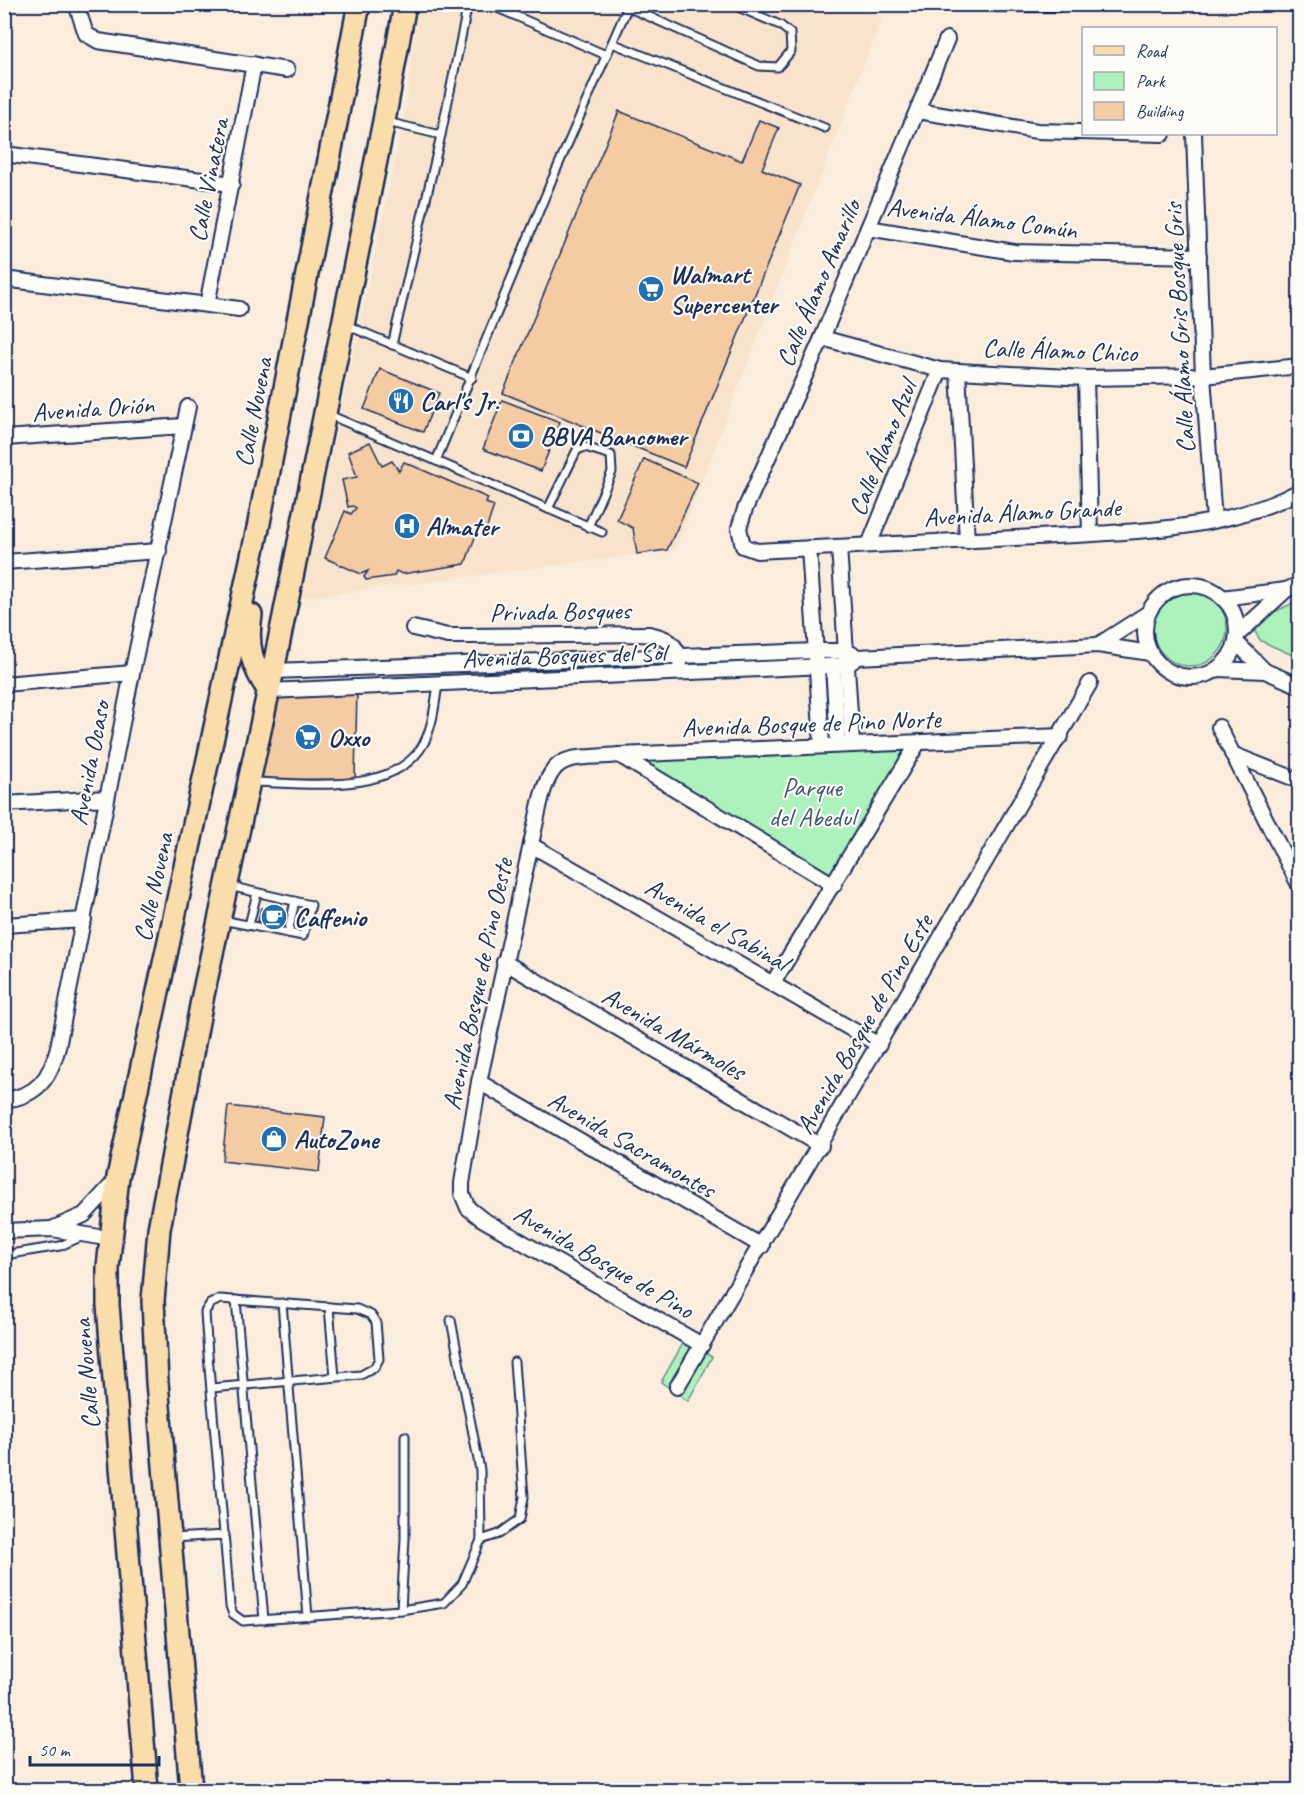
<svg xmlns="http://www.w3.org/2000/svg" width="1304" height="1795" font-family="Caveat,sans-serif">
<rect width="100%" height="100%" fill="#faedde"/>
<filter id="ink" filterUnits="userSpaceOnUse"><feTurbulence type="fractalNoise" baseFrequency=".0167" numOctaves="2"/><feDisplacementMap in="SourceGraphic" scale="12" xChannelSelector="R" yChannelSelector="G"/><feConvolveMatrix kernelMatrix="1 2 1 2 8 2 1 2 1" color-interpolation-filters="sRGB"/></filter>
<g filter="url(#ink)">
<polygon fill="#f8e3cc" points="846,4 882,18 675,550 300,598 405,115 418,5"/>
<g fill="#adf1bc" stroke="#64908d" stroke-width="1.5">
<circle cx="1190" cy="629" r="37"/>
<polygon points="1299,600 1299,658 1261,641 1255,632 1264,617"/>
<polygon points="909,743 833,876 632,759"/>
<polygon points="685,1340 712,1357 688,1401 661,1382"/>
</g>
<g fill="#f4cba3" stroke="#1b2f5e" stroke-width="1.5">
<polygon points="619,111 742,161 759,120 779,128 762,169 800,185 684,467 503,393"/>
<polygon points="380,369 439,393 423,432 364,409"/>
<polygon points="502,400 560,422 541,471 483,449"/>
<polygon points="370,442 382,466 392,461 399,471 404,462 488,498 486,503 494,506 484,536 477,532 465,564 402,574 396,571 394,576 366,580 364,577 368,571 361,574 325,558 345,511 351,514 356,508 353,506 348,507 342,480 357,477 348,452"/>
<polygon points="644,459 698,483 667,550 637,554 633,528 617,520"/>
<polygon points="357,690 355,779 252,780 270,693"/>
<polygon points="261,908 289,914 286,926 258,921"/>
<polygon points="228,1106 325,1117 319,1172 222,1161"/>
</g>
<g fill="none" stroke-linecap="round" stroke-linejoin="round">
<defs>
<g id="service">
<polyline points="488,4 606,55"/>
<polyline points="621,4 759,66 778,67 791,51 790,33 780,25 731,4"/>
<polyline points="612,43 825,128"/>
<polyline points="387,122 441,135"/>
<polyline points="346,325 472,378"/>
<polyline points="392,345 441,135 468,4"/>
<polyline points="327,414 602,532"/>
<polyline points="436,461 551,182 629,4"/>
<polyline points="548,509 577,450 585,447 611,455 612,472 588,527"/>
<path d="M251,782C303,783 395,797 424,743C433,725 435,704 438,684"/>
<polyline points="222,920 303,936 311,905 229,886"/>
<polyline points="249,925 257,893"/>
<polyline points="288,933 295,901"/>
<polyline points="4,1255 60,1246 83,1236"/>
<polyline points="236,1300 264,1620"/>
<polyline points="282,1303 308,1617"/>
<polyline points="329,1307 335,1377"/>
<path d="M211,1388L361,1375L374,1368L379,1359L376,1322L371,1315L357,1309L220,1299L210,1304L205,1312C211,1410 223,1508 230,1606L233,1614L243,1621L401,1610L444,1603L462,1584L481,1540L480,1470L451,1320"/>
<polyline points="172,1538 225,1535"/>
<polyline points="481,1540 499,1534 520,1519 524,1497 514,1362"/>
<polyline points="401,1610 405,1539 405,1436"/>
</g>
<g id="minor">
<polyline points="76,4 86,34 98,41 287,70"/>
<polyline points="997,4 1058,4"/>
<path d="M947,39L822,338L745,509L739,528L743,546L757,551L775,550C862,546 949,542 1036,537C1123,532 1221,533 1300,491"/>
<polyline points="918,111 1037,131 1163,134"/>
<polyline points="1194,134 1203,376 1214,520"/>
<polyline points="4,154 232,184"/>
<polyline points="868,228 1014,252 1199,256"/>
<polyline points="4,279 239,309"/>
<polyline points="207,305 254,64"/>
<polyline points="822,338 940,370 958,371 1086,378 1203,376 1300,366"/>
<polyline points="958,371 967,541"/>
<polyline points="1086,378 1090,534"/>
<polyline points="4,438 184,426"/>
<polyline points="869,545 940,370"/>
<polyline points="839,547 852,743"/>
<polyline points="809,548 822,745"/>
<polyline points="4,562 159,551"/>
<circle cx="1191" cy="631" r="46"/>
<polyline points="1222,598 1286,590"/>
<path d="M413,628L448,636H469L648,634C667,637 678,644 680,663"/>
<polyline points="1237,635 1286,590 1300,584"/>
<polyline points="1236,642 1265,671"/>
<polyline points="1098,645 1148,613"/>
<polyline points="833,665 838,744"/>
<polyline points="1217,669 1265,671 1300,686"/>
<polyline points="273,671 816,651 846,651 858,657 1098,645 1150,653"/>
<polyline points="4,684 132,673"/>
<polyline points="269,691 847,665 858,657"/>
<polyline points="1219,727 1300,887"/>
<polyline points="1232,754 1300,781"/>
<polyline points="619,755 834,885"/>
<polyline points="4,804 107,798"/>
<polyline points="531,845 879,1045"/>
<polyline points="4,925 84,920"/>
<polyline points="504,962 821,1146"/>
<polyline points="773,983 918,743"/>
<polyline points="479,1082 762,1246"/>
<path d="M4,1100C38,1096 50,1078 58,1047L132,673L188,407"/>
<polyline points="54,1228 84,1215 118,1178"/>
<polyline points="4,1231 52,1229 111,1239"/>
<path d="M702,1345L482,1219L468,1208L462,1194V1183L479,1082L540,803C553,749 570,760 619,755L1061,736"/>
<polyline points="677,1387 1090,683"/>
</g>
<g id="primary">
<path d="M251,615C246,645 252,667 269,691"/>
<polyline points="147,1790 108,1305 108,1267 118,1177 258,528 359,4"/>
<polyline points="191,1790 157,1382 153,1301 159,1229 203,995 276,656 384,121 405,4"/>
</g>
</defs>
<use href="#service" stroke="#1b2f5e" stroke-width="11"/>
<use href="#minor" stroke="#1b2f5e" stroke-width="18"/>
<use href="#primary" stroke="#1b2f5e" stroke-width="26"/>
<use href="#service" stroke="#fdfcf7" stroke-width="7"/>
<use href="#minor" stroke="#fdfcf7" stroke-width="14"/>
<use href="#primary" stroke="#faddab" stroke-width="21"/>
</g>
</g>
<defs>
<symbol id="supermarket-disc" viewBox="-11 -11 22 22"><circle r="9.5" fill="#1f6fb2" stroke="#fdfcf7"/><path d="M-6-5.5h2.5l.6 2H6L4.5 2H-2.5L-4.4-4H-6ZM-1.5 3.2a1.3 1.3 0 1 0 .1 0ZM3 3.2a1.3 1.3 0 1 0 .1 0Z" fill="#fff"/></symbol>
<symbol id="restaurant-disc" viewBox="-11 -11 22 22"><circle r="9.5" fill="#1f6fb2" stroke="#fdfcf7"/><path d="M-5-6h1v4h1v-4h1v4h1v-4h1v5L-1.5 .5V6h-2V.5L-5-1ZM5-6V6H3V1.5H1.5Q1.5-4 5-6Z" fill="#fff"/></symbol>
<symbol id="bank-disc" viewBox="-11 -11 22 22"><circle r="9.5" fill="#1f6fb2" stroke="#fdfcf7"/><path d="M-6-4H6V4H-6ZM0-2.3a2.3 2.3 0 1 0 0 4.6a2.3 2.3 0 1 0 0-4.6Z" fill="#fff"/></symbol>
<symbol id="hospital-disc" viewBox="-11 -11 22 22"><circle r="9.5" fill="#1f6fb2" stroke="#fdfcf7"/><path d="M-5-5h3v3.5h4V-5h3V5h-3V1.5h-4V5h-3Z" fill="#fff"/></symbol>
<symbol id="cafe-disc" viewBox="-11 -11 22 22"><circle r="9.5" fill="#1f6fb2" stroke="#fdfcf7"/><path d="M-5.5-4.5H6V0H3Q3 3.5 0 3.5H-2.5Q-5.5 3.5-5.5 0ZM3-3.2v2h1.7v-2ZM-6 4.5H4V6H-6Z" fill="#fff"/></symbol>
<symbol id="shop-disc" viewBox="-11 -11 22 22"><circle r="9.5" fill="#1f6fb2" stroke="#fdfcf7"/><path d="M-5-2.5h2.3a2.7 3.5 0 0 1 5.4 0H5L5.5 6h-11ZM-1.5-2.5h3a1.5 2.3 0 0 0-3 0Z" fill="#fff"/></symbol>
</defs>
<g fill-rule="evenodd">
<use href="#supermarket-disc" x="636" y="274" width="30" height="30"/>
<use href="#restaurant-disc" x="386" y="386" width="30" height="30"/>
<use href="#bank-disc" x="506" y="421" width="30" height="30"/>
<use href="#hospital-disc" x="392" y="511" width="30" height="30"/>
<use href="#supermarket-disc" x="293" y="722" width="30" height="30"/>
<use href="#cafe-disc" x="259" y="902" width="30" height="30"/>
<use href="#shop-disc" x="259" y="1124" width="30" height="30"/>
</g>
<g text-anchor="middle" stroke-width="4.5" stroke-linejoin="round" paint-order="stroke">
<g font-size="26" fill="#1b2f5e" stroke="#fdfcf7">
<text transform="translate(208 180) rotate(-79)" y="9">Calle Vinatera</text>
<text transform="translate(982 218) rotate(7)" y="9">Avenida Álamo Común</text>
<text transform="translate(818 283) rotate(-67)" y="9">Calle Álamo Amarillo</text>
<text transform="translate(1179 328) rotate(-93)" y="9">Calle Álamo Gris Bosque Gris</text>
<text transform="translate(1060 350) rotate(2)" y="9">Calle Álamo Chico</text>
<text transform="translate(93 408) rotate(-4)" y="9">Avenida Orión</text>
<text transform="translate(253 412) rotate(-79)" y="9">Calle Novena</text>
<text transform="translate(882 448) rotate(-68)" y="9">Calle Álamo Azul</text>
<text transform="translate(1022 512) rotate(-3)" y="9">Avenida Álamo Grande</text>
<text transform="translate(560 611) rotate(-1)" y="9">Privada Bosques</text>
<text transform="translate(564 655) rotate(-2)" y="9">Avenida Bosques del Sol</text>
<text transform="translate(811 723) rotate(-2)" y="9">Avenida Bosque de Pino Norte</text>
<text transform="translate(89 763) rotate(-79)" y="9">Avenida Ocaso</text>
<text transform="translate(153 887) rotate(-78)" y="9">Calle Novena</text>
<text transform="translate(717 924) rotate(30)" y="9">Avenida el Sabinal</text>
<text transform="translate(477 984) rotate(-78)" y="9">Avenida Bosque de Pino Oeste</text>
<text transform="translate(864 1024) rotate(-60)" y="9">Avenida Bosque de Pino Este</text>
<text transform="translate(674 1033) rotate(30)" y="9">Avenida Mármoles</text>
<text transform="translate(632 1144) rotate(30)" y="9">Avenida Sacramontes</text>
<text transform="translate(604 1261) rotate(30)" y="9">Avenida Bosque de Pino</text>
<text transform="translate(86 1374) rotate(-95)" y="9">Calle Novena</text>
</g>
<g font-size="26" font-weight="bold" fill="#1b2f5e" stroke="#fdfcf7" text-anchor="start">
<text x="670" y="283">Walmart<tspan x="670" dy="30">Supercenter</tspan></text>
<text x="420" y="410">Carl's Jr.</text>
<text x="540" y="445">BBVA Bancomer</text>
<text x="426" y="535">Almater</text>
<text x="328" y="746">Oxxo</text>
<text x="294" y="926">Caffenio</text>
<text x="294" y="1148">AutoZone</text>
</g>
<g font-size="26" fill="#385671" stroke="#fdfcf7">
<text x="812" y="796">Parque<tspan x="812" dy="30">del Abedul</tspan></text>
</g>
</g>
<rect width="1304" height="1795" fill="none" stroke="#fdfcf7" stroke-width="24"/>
<rect x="12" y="12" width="1280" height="1771" fill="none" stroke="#1b2f5e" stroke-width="2" filter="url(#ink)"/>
<rect x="1082" y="27" width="195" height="108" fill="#fdfcf7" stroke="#a3aaba" stroke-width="1.5"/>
<rect x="1094" y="46" width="30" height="9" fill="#faddab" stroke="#a3aaba" stroke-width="1.5"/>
<text x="1136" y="57" font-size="18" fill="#1b2f5e">Road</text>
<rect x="1094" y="72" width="30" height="18" fill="#adf1bc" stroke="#a3aaba" stroke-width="1.5"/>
<text x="1136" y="87" font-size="18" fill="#1b2f5e">Park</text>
<rect x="1094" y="102" width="30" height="18" fill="#f4cba3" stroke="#a3aaba" stroke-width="1.5"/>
<text x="1136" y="117" font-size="18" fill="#1b2f5e">Building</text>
<path d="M30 1756v9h129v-9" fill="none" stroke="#1b2f5e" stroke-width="3"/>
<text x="39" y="1756" font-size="18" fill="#1b2f5e" stroke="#fdfcf7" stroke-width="4.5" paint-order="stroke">50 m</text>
</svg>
